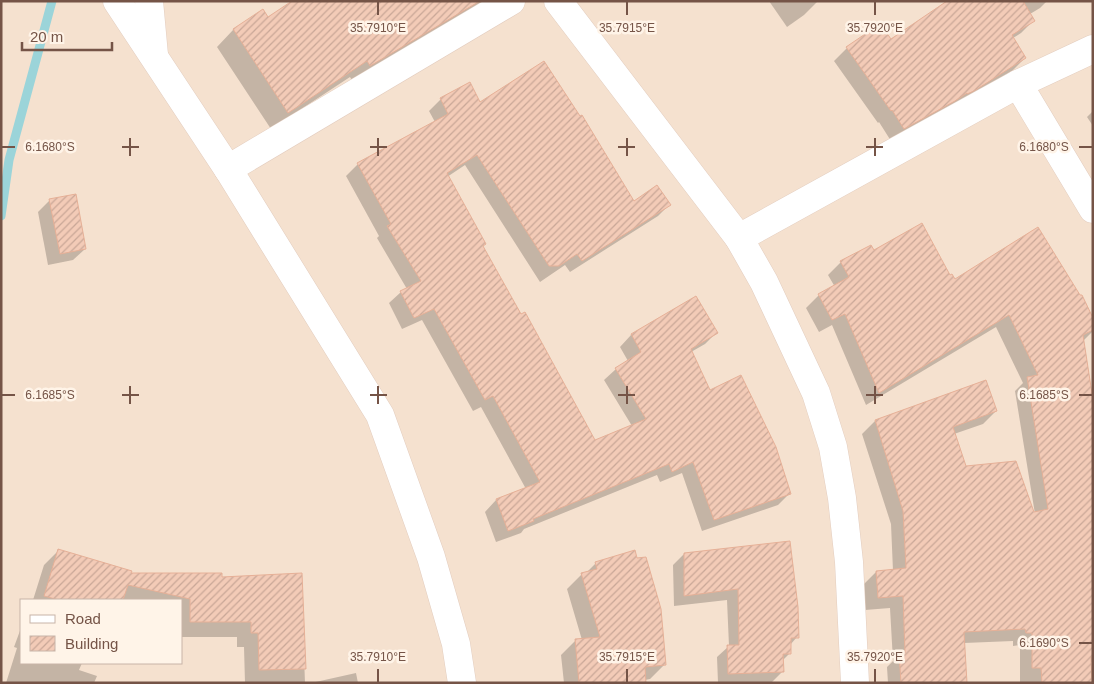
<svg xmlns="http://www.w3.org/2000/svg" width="1094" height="684" font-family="Arial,sans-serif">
<defs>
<pattern id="building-hatch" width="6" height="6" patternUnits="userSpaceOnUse" patternTransform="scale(1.25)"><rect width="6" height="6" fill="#f3cbb7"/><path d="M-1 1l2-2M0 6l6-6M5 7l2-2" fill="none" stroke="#c9a797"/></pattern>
</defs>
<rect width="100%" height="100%" fill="#fdf0e1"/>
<path fill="#f5e1cf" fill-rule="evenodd" d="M1,1H1093V683H1ZM21,600H181V663H21Z"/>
<g fill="#0003">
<polygon points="326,1 483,1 474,10 353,82 350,77 271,129 217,47 233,30 263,11 268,18"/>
<polygon points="769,1 818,1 804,15 787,27"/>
<polygon points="949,1 1047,1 1040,8 1030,14 1034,20 1021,33 1013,38 1025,58 1012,71 954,106 891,141 879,122 878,123 834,61 847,48 890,40"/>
<polygon points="441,99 480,104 634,203 669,205 658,216 570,272 565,265 540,282 465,165 447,177 482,246 594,442 632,426 604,380 616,369 628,361 620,347 631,335 696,297 716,333 705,344 691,352 710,392 790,493 778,505 702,531 682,473 660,482 657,475 524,529 521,533 496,542 485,512 496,500 526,489 481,407 473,411 422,320 402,329 389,303 401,292 407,289 377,238 379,236 346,176 358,164 435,122 429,111"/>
<polygon points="1093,111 1093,126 1087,117"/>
<polygon points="50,200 85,249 73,260 48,265 38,212"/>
<polygon points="873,251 950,277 954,281 1093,321 1093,331 1083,341 1093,409 1093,662 1090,662 1090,683 1020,683 1020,645 1013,646 1013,641 964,643 966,683 888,683 887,667 893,661 890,608 865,610 863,585 876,572 893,571 891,524 862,434 875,421 985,382 996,411 983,424 954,434 965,467 1034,515 1035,514 1015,391 1023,383 996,327 866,405 832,325 819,332 806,308 819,295 835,287 828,275 841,262"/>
<polygon points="789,542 797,637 790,645 790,653 782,661 783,671 772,682 718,683 717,657 729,646 727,600 674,606 673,565 684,554"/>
<polygon points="59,550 129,575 221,578 301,575 305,683 245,683 244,647 237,647 237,637 181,637 181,600 33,600 44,565"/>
<polygon points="595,564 664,665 650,679 645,680 645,683 564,683 561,655 576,640 582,640 567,589 582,574 586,573"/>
<polygon points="21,628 21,663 82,663 79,670 97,676 94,683 6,683 17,648 14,647"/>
<polygon points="356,673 358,683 311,683"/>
</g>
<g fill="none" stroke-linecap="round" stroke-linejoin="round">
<polyline stroke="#9bd4d9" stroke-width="9" points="1,216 9,160 52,1"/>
</g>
<g fill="url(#building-hatch)" stroke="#e6b097">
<polygon points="292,1 480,1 370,66 367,61 288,113 233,29 263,9 268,17"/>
<polygon points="947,1 1023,1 1035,21 1012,35 1026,58 974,91 967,94 967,93 955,101 904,129 892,110 891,111 846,47 880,24 891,39"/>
<polygon points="544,61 580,116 582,115 634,201 657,185 671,205 582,261 577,254 559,266 549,266 477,155 447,173 486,244 483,246 521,314 525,312 595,440 646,419 615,368 641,352 631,334 696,296 718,333 691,349 710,390 741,375 776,447 791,494 714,520 693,462 672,472 669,464 533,519 534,521 508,531 496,499 540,482 493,396 485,400 434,309 414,318 400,291 421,281 387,226 391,224 357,163 448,114 440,98 470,82 480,102"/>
<polygon points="76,194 86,249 60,254 49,199"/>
<polygon points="922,223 950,275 952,274 955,279 1038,227 1080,295 1082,295 1093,318 1093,330 1083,335 1093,400 1093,657 1091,657 1092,683 1042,683 1041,668 1032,668 1032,633 1026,633 1025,629 964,632 967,683 901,683 899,653 905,653 903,596 878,598 876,571 906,568 903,511 875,420 986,380 997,411 953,427 966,466 1016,461 1034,512 1048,509 1027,377 1038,375 1009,315 879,393 845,314 832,320 818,294 849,277 840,261 871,245 874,250"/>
<polygon points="790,541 798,607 799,638 791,638 791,654 783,654 784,672 728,674 727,645 739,645 738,589 684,596 684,553"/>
<polygon points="58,549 132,571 131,573 222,573 222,577 302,573 306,669 259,670 258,633 251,633 251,622 190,622 190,599 128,585 123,600 59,600 44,596"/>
<polygon points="635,550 637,558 646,557 661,609 666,665 645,667 646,683 579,683 575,639 600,637 581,573 597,569 595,562"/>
</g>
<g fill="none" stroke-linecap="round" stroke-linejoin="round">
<defs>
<g id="minor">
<polyline points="117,1 228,169 380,415 431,557 456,644 462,683"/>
<polyline points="149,1 154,55"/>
<polyline points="558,1 739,238 764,282 816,393 833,447 842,498 849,562 855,683"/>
<polyline points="1018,84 1093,209"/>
<polyline points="228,169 511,1"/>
<polyline points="739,238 1018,84 1093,49"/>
</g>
</defs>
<use href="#minor" stroke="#e3cdbf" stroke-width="29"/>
<use href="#minor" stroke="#fff" stroke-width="28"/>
</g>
<path fill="none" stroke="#755447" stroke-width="2" d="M378,2V15M627,2V15M875,2V15M130,138V156M378,138V156M627,138V156M875,138V156M2,147H15M122,147H139M370,147H387M618,147H635M866,147H883M1079,147H1092M130,386V404M378,386V404M627,386V404M875,386V404M2,395H15M122,395H139M370,395H387M618,395H635M866,395H883M1079,395H1092M1079,643H1092M378,669V682M627,669V682M875,669V682"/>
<g font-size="12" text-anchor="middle" fill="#755447" stroke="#fff4e8" stroke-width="5" stroke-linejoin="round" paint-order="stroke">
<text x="378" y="32">35.7910°E</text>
<text x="627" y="32">35.7915°E</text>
<text x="875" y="32">35.7920°E</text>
<text x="50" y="151">6.1680°S</text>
<text x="1044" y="151">6.1680°S</text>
<text x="50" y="399">6.1685°S</text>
<text x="1044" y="399">6.1685°S</text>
<text x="1044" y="647">6.1690°S</text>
<text x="378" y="661">35.7910°E</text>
<text x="627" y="661">35.7915°E</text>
<text x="875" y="661">35.7920°E</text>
</g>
<rect width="1094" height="684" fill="none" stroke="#755447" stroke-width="5"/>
<rect x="20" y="599" width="162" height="65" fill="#fff4e8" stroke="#c8b4a8"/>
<rect x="30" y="615" width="25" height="8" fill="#ffffff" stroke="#c8b4a8"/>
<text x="65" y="624" font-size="15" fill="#755447">Road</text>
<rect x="30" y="636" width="25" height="15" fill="url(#building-hatch)" stroke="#c8b4a8"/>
<text x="65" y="649" font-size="15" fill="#755447">Building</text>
<path d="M22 42v8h90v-8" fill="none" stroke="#755447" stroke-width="2.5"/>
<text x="30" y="42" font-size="15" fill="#755447" stroke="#fff4e8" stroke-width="4" paint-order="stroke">20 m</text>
</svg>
